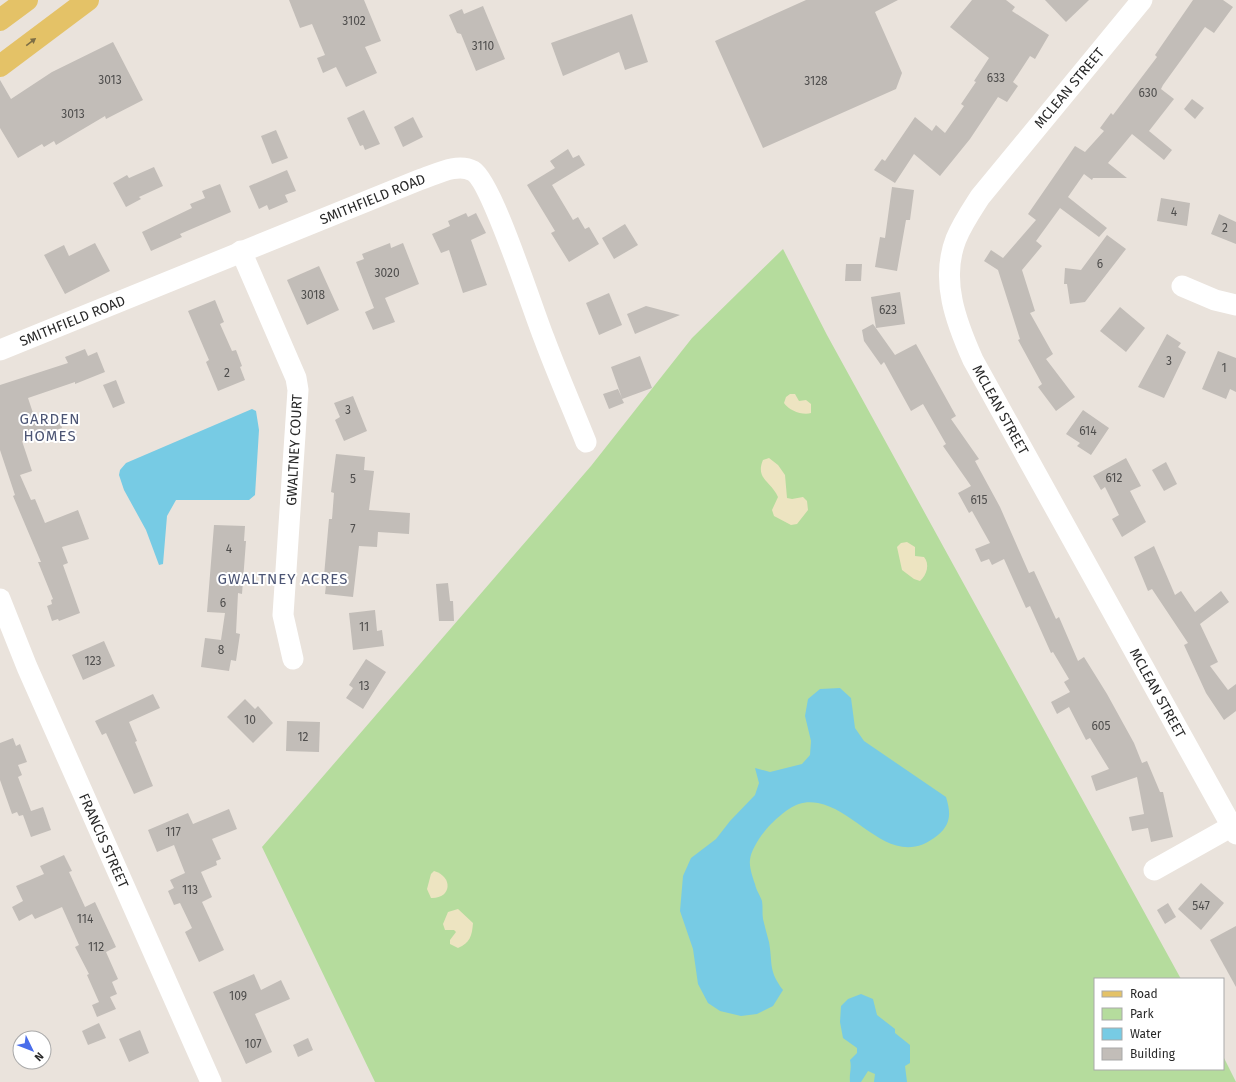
<svg xmlns="http://www.w3.org/2000/svg" width="1236" height="1082" font-family="'Fira Sans',sans-serif">
<rect width="100%" height="100%" fill="#eae3dc"/>
<polygon fill="#b5dc9d" points="783,249 827,335 1181,979 1095,979 1095,1069 1223,1069 1223,1056 1236,1082 375,1082 262,847 591,466 692,338"/>
<g fill="#ede4c1">
<path d="M790,394H795L799,401L806,400L811,404V413C803,416 788,410 784,403L786,397Z"/>
<path d="M769,458L778,465L785,475L787,498L792,499L803,497L807,501L808,510L797,524L791,525L774,516L772,510L778,497C771,481 755,479 763,460Z"/>
<path d="M907,542L915,547V556L924,557C930,564 927,575 920,581L914,579L902,570L897,547L901,543Z"/>
<path d="M434,871C454,877 451,899 431,898L427,889L431,874Z"/>
<path d="M458,909L473,923C472,936 470,943 458,948L450,944V940L456,932L454,930H445L443,924L448,912Z"/>
</g>
<g fill="#77cbe4">
<polygon points="252,409 256,411 259,430 255,495 249,500 176,500 167,516 163,564 159,565 146,530 124,490 119,475 120,470 126,463"/>
<path d="M840,688L851,698L855,728L864,741L946,797C951,813 951,824 938,835C892,873 860,811 818,803C797,799 785,811 771,824C763,832 751,849 750,860C749,867 753,878 755,884C756,890 760,895 762,901C763,907 762,913 763,919C765,927 767,935 769,942C773,964 768,970 783,990L773,1006L757,1014L741,1016L720,1011L708,1003L698,984L693,949L680,911L683,876L691,858L716,839L730,821L755,795L759,783L755,768L770,772L802,764L810,755L811,741L805,716L808,699L820,689Z"/>
<path d="M861,994L873,999L877,1015L895,1029V1033L910,1045V1063L905,1066L907,1082H874L875,1074L868,1071L861,1082H850C849,1074 852,1068 850,1060L857,1053V1048L843,1038L840,1022L841,1006L848,999Z"/>
</g>
<g fill="#c2bdb8">
<polygon points="289,0 364,0 381,41 365,47 377,73 346,87 336,67 323,73 317,58 325,55 312,24 300,28"/>
<polygon points="806,0 898,0 875,12 902,73 896,89 763,148 715,41"/>
<polygon points="972,0 1006,0 1015,7 1012,11 1049,35 1035,59 1030,56 1013,82 1018,86 1007,102 998,97 970,139 940,176 914,154 895,183 874,170 882,159 885,161 915,117 932,131 936,125 945,133 964,106 961,104 976,82 974,81 989,58 950,27"/>
<polygon points="1045,0 1089,0 1066,22"/>
<polygon points="1193,0 1223,0 1233,7 1214,33 1205,27 1163,85 1161,89 1174,99 1149,131 1172,150 1164,160 1132,134 1108,163 1127,178 1093,178 1092,180 1084,174 1068,197 1107,228 1099,237 1060,208 1036,241 1042,246 1022,270 1035,311 1030,313 1053,354 1046,359 1075,397 1056,411 1038,387 1042,384 1018,340 1020,339 998,270 984,261 991,250 1003,258 1036,220 1028,214 1075,146 1085,152 1104,131 1100,128 1111,113 1113,115 1157,57 1155,55"/>
<polygon points="483,6 505,59 476,71 461,34 457,33 449,15 462,9 464,14"/>
<polygon points="632,14 648,62 625,70 619,52 563,76 551,43"/>
<polygon points="113,42 143,100 106,119 105,116 56,145 54,141 44,147 42,144 18,158 0,128 0,80 11,99 52,72"/>
<polygon points="1192,99 1204,108 1195,119 1184,109"/>
<polygon points="364,110 380,144 365,150 363,145 360,146 347,118"/>
<polygon points="413,117 423,137 403,147 394,127"/>
<polygon points="276,130 288,158 272,164 261,136"/>
<polygon points="568,149 573,158 579,155 585,165 552,185 573,220 578,217 585,229 589,227 599,244 569,262 551,233 555,231 527,185 555,168 550,161"/>
<polygon points="154,167 163,186 139,197 141,199 126,207 113,183 127,175 129,178"/>
<polygon points="287,170 296,191 285,195 288,202 269,210 267,205 259,209 249,186"/>
<polygon points="220,184 231,212 180,234 182,237 151,251 142,232 192,208 190,204 205,198 202,191"/>
<polygon points="892,187 914,190 910,220 906,220 897,271 875,267 880,237 885,238"/>
<polygon points="1161,198 1190,203 1187,226 1157,221"/>
<polygon points="466,213 468,217 476,213 486,233 471,240 487,285 463,293 449,250 441,253 432,234 450,226 448,221"/>
<polygon points="1219,214 1236,222 1236,244 1211,234"/>
<polygon points="625,224 638,245 614,259 602,238"/>
<polygon points="1107,235 1126,249 1085,302 1070,304 1067,284 1064,284 1065,268 1081,270"/>
<polygon points="95,243 110,271 65,294 44,255 64,245 69,256"/>
<polygon points="390,243 391,248 403,243 419,284 385,298 395,322 373,330 365,312 374,308 356,262 364,259 362,254"/>
<polygon points="846,264 862,264 861,281 845,281"/>
<polygon points="319,266 339,310 307,325 287,280"/>
<polygon points="900,292 905,324 876,328 871,297"/>
<polygon points="609,293 622,325 599,335 586,303"/>
<polygon points="215,300 224,322 220,324 232,351 236,350 242,366 240,367 245,380 218,391 206,362 209,360 188,311"/>
<polygon points="646,306 680,315 635,334 627,314"/>
<polygon points="1120,307 1145,328 1126,352 1100,331"/>
<polygon points="873,324 895,355 916,344 956,416 951,419 979,459 975,461 1000,507 1029,573 1034,571 1056,619 1059,617 1078,661 1084,657 1107,694 1134,743 1142,763 1147,761 1160,792 1163,792 1173,837 1151,842 1148,828 1132,831 1129,817 1144,814 1137,777 1096,791 1091,776 1109,769 1090,738 1086,740 1069,707 1057,714 1051,702 1070,692 1064,682 1069,679 1053,652 1051,653 1030,606 1026,608 1004,559 992,565 989,559 981,562 975,549 990,543 972,511 969,513 958,493 971,486 943,446 946,444 923,404 911,411 884,362 881,365 864,341 862,330"/>
<polygon points="1167,334 1181,343 1178,347 1186,352 1164,398 1138,387"/>
<polygon points="85,349 88,356 97,352 105,372 75,384 75,382 28,398 36,422 58,415 62,428 22,441 32,471 20,475 31,500 35,499 45,523 78,510 89,539 62,547 68,563 63,565 80,613 59,621 58,619 52,621 47,606 52,604 51,600 53,599 38,562 41,562 13,496 15,495 0,450 0,385 68,363 65,357"/>
<polygon points="1218,351 1236,358 1236,392 1230,389 1226,399 1202,389"/>
<polygon points="640,356 652,388 622,399 624,403 609,409 603,394 618,389 622,398 611,367"/>
<polygon points="116,380 125,403 113,408 103,385"/>
<polygon points="353,396 367,431 344,441 335,420 340,417 334,403"/>
<polygon points="1083,410 1109,428 1091,455 1077,446 1080,443 1066,434"/>
<polygon points="336,454 365,457 364,470 374,471 369,510 410,513 409,534 378,532 377,547 359,546 353,597 325,594 327,576 324,576 329,519 332,519 334,493 331,492"/>
<polygon points="1126,458 1141,486 1130,491 1146,522 1122,537 1112,519 1119,515 1105,487 1101,490 1093,476"/>
<polygon points="1166,462 1177,484 1164,491 1152,470"/>
<polygon points="214,525 245,526 244,541 246,541 242,594 238,593 236,633 240,634 236,661 231,660 229,671 201,667 205,638 221,640 225,613 207,612"/>
<polygon points="1154,546 1175,595 1181,591 1195,612 1221,591 1229,602 1200,624 1218,662 1210,666 1228,690 1236,684 1236,711 1224,720 1206,693 1184,645 1188,643 1152,589 1148,591 1134,557"/>
<polygon points="448,583 450,601 453,601 454,621 439,621 436,584"/>
<polygon points="375,610 377,631 382,630 384,646 353,650 349,613"/>
<polygon points="104,641 115,666 83,680 72,655"/>
<polygon points="366,659 386,672 363,709 346,698 353,688 349,685"/>
<polygon points="153,694 160,708 129,722 137,741 135,742 153,786 134,794 106,733 102,735 95,721"/>
<polygon points="245,699 255,709 258,706 273,723 253,743 227,717"/>
<polygon points="287,721 320,722 319,752 286,751"/>
<polygon points="13,738 16,746 20,744 27,762 18,765 22,775 18,777 31,811 43,807 51,830 31,837 23,815 19,816 17,812 12,814 0,780 0,743"/>
<polygon points="229,809 237,829 212,839 221,859 216,861 217,865 201,872 212,897 202,902 224,950 199,962 185,932 192,928 180,903 174,905 168,891 174,888 170,880 185,873 174,845 157,852 148,830 188,813 193,824"/>
<polygon points="64,855 72,871 69,872 85,907 95,902 116,947 106,952 118,979 112,982 117,994 110,997 116,1009 97,1017 92,1005 99,1002 87,975 89,974 75,947 79,945 62,907 35,919 32,914 19,921 12,907 23,901 16,886 44,874 40,866"/>
<polygon points="1201,883 1224,903 1201,930 1178,909"/>
<polygon points="1168,903 1176,917 1165,924 1157,910"/>
<polygon points="1236,926 1236,987 1210,940"/>
<polygon points="254,974 261,990 281,980 290,999 255,1014 272,1052 246,1064 213,992"/>
<polygon points="99,1023 106,1038 88,1045 82,1031"/>
<polygon points="140,1030 149,1053 129,1062 119,1039"/>
<polygon points="308,1038 313,1050 298,1057 293,1045"/>
</g>
<g fill="none" stroke-linecap="round" stroke-linejoin="round">
<g stroke="#fff" stroke-width="21">
<path id="s1" d="M1142,0L980,197C971,211 962,224 956,239C940,280 956,322 973,360L1236,834"/>
<polyline points="241,251 296,378 298,390 283,615 293,659"/>
<polyline points="1182,286 1215,300 1236,305"/>
<path id="s2" d="M0,350L419,180C435,175 457,162 473,171C492,182 533,311 544,338C557,373 572,407 586,442"/>
<path id="s3" d="M0,599L27,667L211,1082"/>
<polyline points="1154,870 1236,824"/>
</g>
<g stroke="#e4c267" stroke-width="22">
<polyline points="0,20 27,0"/>
<polyline points="0,66 88,0"/>
</g>
</g>
<defs><path id="oneway-solid" d="M-6-.8H1V-3.2L6.5 0L1 3.2V.8H-6Z"/></defs>
<use fill="#7d6e45" href="#oneway-solid" transform="translate(31 42) rotate(-37)"/>
<g text-anchor="middle" stroke-width="4" stroke-linejoin="round" paint-order="stroke">
<g font-size="12" fill="#4f4e4d">
<text x="354" y="25">3102</text>
<text x="483" y="50">3110</text>
<text x="996" y="82">633</text>
<text x="110" y="84">3013</text>
<text x="816" y="85">3128</text>
<text x="1148" y="97">630</text>
<text x="73" y="118">3013</text>
<text x="1174" y="216">4</text>
<text x="1225" y="232">2</text>
<text x="1100" y="268">6</text>
<text x="387" y="277">3020</text>
<text x="313" y="299">3018</text>
<text x="888" y="314">623</text>
<text x="1169" y="365">3</text>
<text x="1224" y="372">1</text>
<text x="227" y="377">2</text>
<text x="348" y="414">3</text>
<text x="1088" y="435">614</text>
<text x="1114" y="482">612</text>
<text x="353" y="483">5</text>
<text x="979" y="504">615</text>
<text x="353" y="533">7</text>
<text x="229" y="553">4</text>
<text x="223" y="607">6</text>
<text x="364" y="631">11</text>
<text x="221" y="654">8</text>
<text x="93" y="665">123</text>
<text x="364" y="690">13</text>
<text x="250" y="724">10</text>
<text x="1101" y="730">605</text>
<text x="303" y="741">12</text>
<text x="173" y="836">117</text>
<text x="190" y="894">113</text>
<text x="1201" y="910">547</text>
<text x="85" y="923">114</text>
<text x="96" y="951">112</text>
<text x="238" y="1000">109</text>
<text x="253" y="1048">107</text>
</g>
<g font-size="14" fill="#292929" stroke="#fff">
<text transform="translate(1069 88) rotate(-50)" y="5">MCLEAN STREET</text>
<text dy="5" stroke="none"><textPath href="#s2" startOffset="402">SMITHFIELD ROAD</textPath></text>
<text dy="5" stroke="none"><textPath href="#s2" startOffset="78">SMITHFIELD ROAD</textPath></text>
<text dy="5" stroke="none"><textPath href="#s1" startOffset="486">MCLEAN STREET</textPath></text>
<text transform="translate(294 450) rotate(-87)" y="5">GWALTNEY COURT</text>
<text dy="5" stroke="none"><textPath href="#s1" startOffset="810">MCLEAN STREET</textPath></text>
<text dy="5" stroke="none"><textPath href="#s3" startOffset="263">FRANCIS STREET</textPath></text>
</g>
<g font-size="15" letter-spacing="1" fill="#4d5675" stroke="#fff">
<text x="50" y="424">GARDEN<tspan x="50" dy="17">HOMES</tspan></text>
<text x="283" y="584">GWALTNEY ACRES</text>
</g>
</g>
<rect x="1094" y="978" width="130" height="92" fill="#ffffff" stroke="#a9a9a9"/>
<rect x="1102" y="991" width="20" height="6" fill="#e4c267" stroke="#a9a9a9"/>
<text x="1130" y="998" font-size="12" fill="#292929">Road</text>
<rect x="1102" y="1008" width="20" height="12" fill="#b5dc9d" stroke="#a9a9a9"/>
<text x="1130" y="1018" font-size="12" fill="#292929">Park</text>
<rect x="1102" y="1028" width="20" height="12" fill="#77cbe4" stroke="#a9a9a9"/>
<text x="1130" y="1038" font-size="12" fill="#292929">Water</text>
<rect x="1102" y="1048" width="20" height="12" fill="#c2bdb8" stroke="#a9a9a9"/>
<text x="1130" y="1058" font-size="12" fill="#292929">Building</text>
<g transform="translate(32 1050) rotate(133)"><circle r="19" fill="#ffffff" stroke="#a9a9a9"/>
<path d="M0-3L7 15L0 10L-7 15Z" fill="#496dea"/>
<text y="-6" font-size="11" font-weight="bold" text-anchor="middle" fill="#292929">N</text>
</g>
</svg>
